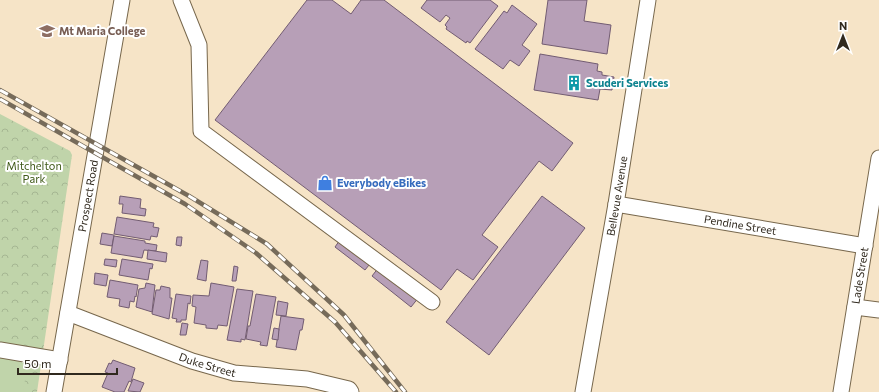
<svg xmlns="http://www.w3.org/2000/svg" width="879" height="392" font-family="Commissioner,sans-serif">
<defs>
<pattern id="park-crowns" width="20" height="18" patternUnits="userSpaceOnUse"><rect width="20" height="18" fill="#c0d4aa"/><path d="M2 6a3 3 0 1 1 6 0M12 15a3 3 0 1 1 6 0" fill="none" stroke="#a5b692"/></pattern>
</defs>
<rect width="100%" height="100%" fill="#f6e4c7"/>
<polygon fill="url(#park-crowns)" points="0,114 70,151 72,155 37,392 0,392"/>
<polygon fill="#c0d4aa" points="0,357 28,362 23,392 0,392"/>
<g fill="#b79fb7" stroke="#725c72">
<polygon points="307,0 332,0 351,14 361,0 384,0 573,143 552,171 539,161 482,235 498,247 473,280 457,269 441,290 215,120"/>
<polygon points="427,0 490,0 498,6 470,43 467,41 466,43 446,29 447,27 445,25 450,18 446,15 440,22 421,8"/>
<polygon points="548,0 587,0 584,21 611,25 607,54 542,44"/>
<polygon points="512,5 537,24 522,45 530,51 519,66 510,60 503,69 475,49 504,11 507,13"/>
<polygon points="540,54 598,64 597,71 602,72 602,75 614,77 612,90 600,89 598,100 534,90"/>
<polygon points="120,196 141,199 140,208 146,209 145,216 122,213 123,204 119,204"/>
<polygon points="542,196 585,228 489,355 446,322"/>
<polygon points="117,217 154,223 153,227 159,228 157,237 151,236 150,240 114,234"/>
<polygon points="102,233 114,235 112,246 100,244"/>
<polygon points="114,236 145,241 145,243 157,245 156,251 144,250 142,258 111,253"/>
<polygon points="177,237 182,237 181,246 176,245"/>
<polygon points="342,237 373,260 365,270 335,247"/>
<polygon points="148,250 167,253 166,262 147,259"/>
<polygon points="105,259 117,260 116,267 104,265"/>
<polygon points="122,259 153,264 152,269 150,268 148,280 119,275"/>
<polygon points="201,260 208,261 206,281 197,279"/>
<polygon points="234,266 238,267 236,281 232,281"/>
<polygon points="379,267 419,297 411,307 372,276"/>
<polygon points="95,273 108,275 106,286 94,284"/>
<polygon points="110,280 138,285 136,297 135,296 134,302 130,301 129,308 119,306 120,299 107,297"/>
<polygon points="146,283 155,285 152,312 136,307 139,289 145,288"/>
<polygon points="211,283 234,287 227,326 218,325 217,329 206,328 206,325 194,323 196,307 192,306 193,295 209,296"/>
<polygon points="161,286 170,288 170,298 172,298 169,319 152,314 156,290 160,290"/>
<polygon points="237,289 253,291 245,340 241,339 241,342 227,340"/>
<polygon points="176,294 191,296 190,304 188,303 186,320 181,320 181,322 176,322 177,319 172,318"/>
<polygon points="256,294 276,297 267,346 260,345 261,342 246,339 248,326 250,326"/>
<polygon points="278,301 288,303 286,316 276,315"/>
<polygon points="281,316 304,319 302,330 300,330 296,350 276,347"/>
<polygon points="182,323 188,324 186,335 180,335"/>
<polygon points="274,328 279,329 278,340 272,339"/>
<polygon points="113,360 135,368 131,382 129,381 124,392 115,392 102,387 108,373 105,372 109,363 111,364"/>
<polygon points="133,379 144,383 140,392 128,391"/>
</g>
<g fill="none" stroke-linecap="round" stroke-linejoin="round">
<defs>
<g id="minor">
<polyline points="181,0 199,45 201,131 432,302"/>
<path id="s1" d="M616,204L865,246"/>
<polyline points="855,307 879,310"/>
<path id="s2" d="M68,313L192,361L234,373L307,379L349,389L351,392"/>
<polyline points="0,350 60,360"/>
<path id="s3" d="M54,392L122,0"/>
<path id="s4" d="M583,392L616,204L648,0"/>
<path id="s5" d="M841,392L879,158"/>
</g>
</defs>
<use href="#minor" stroke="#77674c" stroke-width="17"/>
<use href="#minor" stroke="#fff" stroke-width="15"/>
<defs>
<g id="rail">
<polyline points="0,90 189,196 267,244 344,315 405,392"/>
<polyline points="0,99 185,204 256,253 335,322 396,392"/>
</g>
</defs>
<use href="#rail" stroke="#766b5a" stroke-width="4.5"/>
<use href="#rail" stroke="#fff" stroke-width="3" stroke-dasharray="9" stroke-linecap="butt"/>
</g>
<defs>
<symbol id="school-bare" viewBox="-9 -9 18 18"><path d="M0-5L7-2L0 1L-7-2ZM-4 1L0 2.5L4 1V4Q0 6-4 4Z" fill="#8d6e63" stroke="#fff" stroke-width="2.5" paint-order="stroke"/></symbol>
<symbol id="building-bare" viewBox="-9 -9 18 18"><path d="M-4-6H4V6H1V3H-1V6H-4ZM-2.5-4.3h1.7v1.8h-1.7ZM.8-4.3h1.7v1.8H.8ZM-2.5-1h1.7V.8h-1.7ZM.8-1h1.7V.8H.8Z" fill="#0f9aa8" stroke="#fff" stroke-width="2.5" paint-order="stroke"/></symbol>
<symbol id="shop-bare" viewBox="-9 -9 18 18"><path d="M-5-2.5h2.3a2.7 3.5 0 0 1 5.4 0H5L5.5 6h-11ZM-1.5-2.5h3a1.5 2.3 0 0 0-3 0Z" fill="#3f7fe0" stroke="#fff" stroke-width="2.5" paint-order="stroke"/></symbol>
</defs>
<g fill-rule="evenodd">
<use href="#school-bare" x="36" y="20" width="22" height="22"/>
<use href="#building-bare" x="563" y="72" width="22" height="22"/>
<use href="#shop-bare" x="314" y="172" width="22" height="22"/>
</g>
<g text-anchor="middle" stroke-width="4" stroke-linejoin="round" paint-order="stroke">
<g font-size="11" font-weight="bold" fill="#785e54" stroke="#fff" text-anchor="start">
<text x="59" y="35">Mt Maria College</text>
</g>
<g font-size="11" font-weight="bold" fill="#0d838f" stroke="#fff" text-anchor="start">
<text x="586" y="87">Scuderi Services</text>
</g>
<g font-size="11" fill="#405a19" stroke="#fff">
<text x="34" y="170">Mitchelton<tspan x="34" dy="13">Park</tspan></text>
</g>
<g font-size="11" font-weight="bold" fill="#366cbe" stroke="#fff" text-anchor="start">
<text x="337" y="187">Everybody eBikes</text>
</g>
<g font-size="11" fill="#30291e" stroke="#fff">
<text dy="4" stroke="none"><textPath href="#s3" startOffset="199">Prospect Road</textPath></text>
<text dy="4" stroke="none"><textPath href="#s4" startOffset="199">Bellevue Avenue</textPath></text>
<text dy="4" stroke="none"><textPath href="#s1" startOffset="126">Pendine Street</textPath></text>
<text dy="4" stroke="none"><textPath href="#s5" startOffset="118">Lade Street</textPath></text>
<text dy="4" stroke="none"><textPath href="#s2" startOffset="149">Duke Street</textPath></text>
</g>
</g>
<g transform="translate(843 36)" stroke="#ffffff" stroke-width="3" paint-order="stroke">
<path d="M0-3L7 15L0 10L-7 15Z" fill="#30291e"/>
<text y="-6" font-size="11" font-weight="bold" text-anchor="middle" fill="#30291e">N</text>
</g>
<path d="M18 368v6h99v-6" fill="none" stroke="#30291e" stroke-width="2"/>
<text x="24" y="368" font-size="12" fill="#30291e" stroke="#ffffff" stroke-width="3" paint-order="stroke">50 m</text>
</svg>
